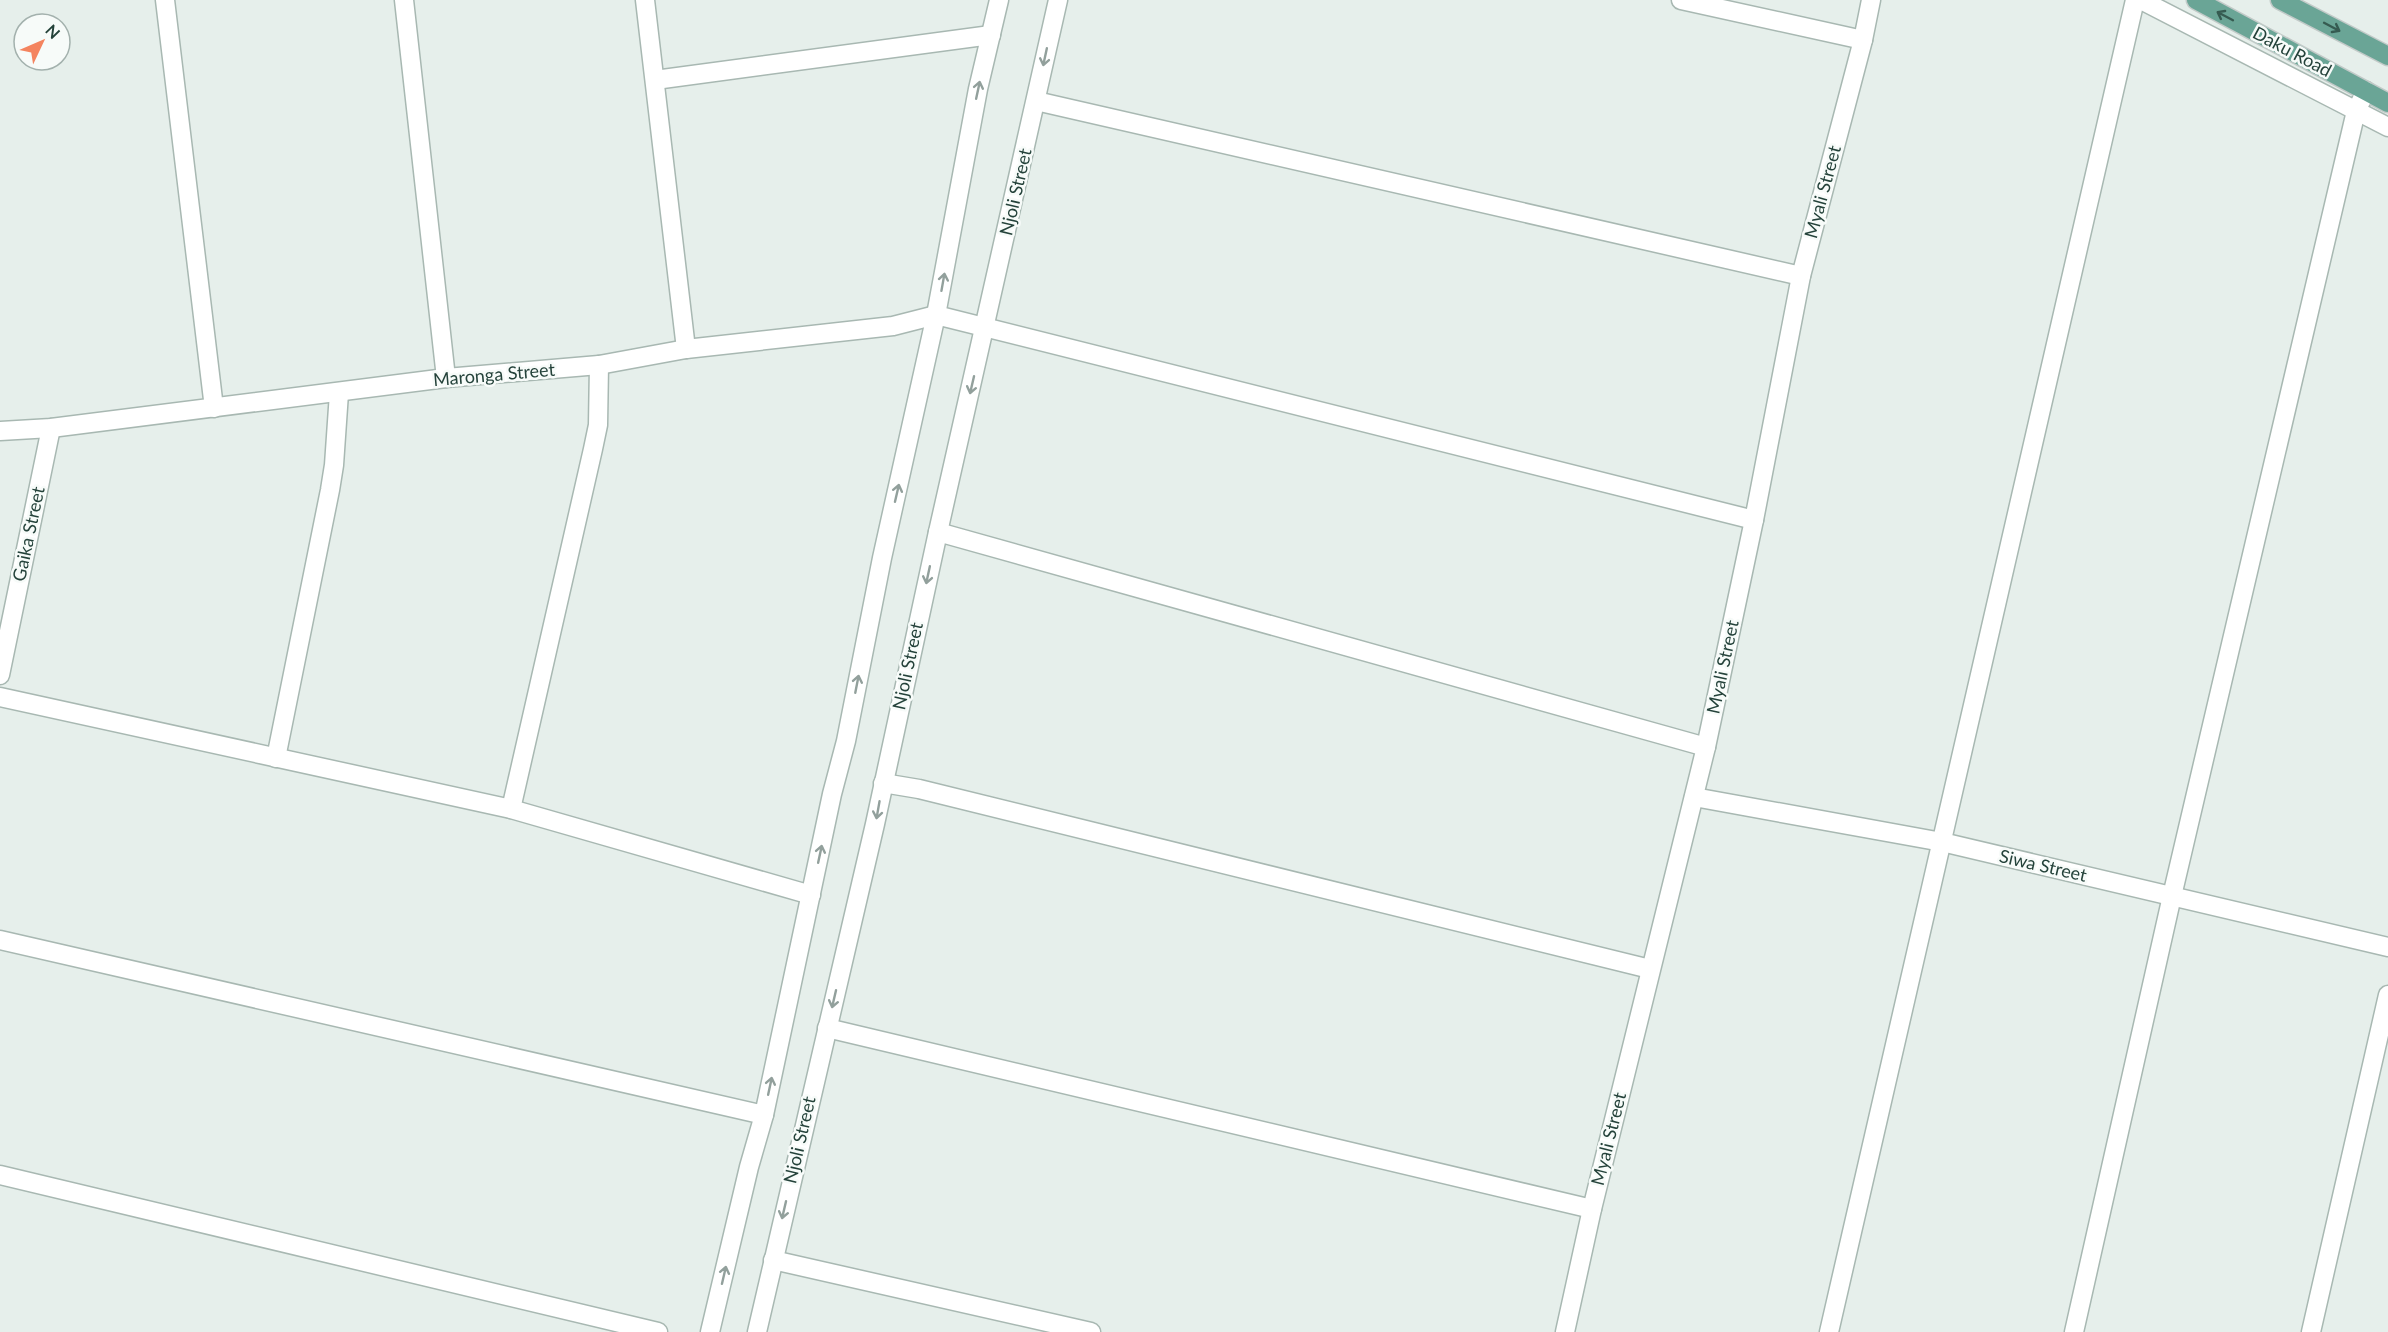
<svg xmlns="http://www.w3.org/2000/svg" width="2388" height="1332" font-family="Lato,sans-serif">
<rect width="100%" height="100%" fill="#e6efeb"/>
<g fill="none" stroke-linecap="round" stroke-linejoin="round">
<defs>
<g id="minor">
<polyline points="165,0 214,408"/>
<polyline points="404,0 446,378"/>
<polyline points="645,0 686,349"/>
<polyline points="1681,0 1863,40"/>
<polyline points="2141,0 2388,127"/>
<polyline points="655,80 991,35"/>
<polyline points="1036,101 1801,276"/>
<polyline points="0,431 51,428 446,378 599,365 686,349 893,326 936,315 1754,520"/>
<polyline points="938,532 1706,747"/>
<polyline points="0,675 51,428"/>
<polyline points="0,697 511,809 811,895"/>
<polyline points="276,758 330,490 334,465 339,393"/>
<polyline points="883,783 919,789 1650,969"/>
<polyline points="1694,797 1942,842 2388,947"/>
<polyline points="511,809 593,449 598,425 599,365"/>
<polyline points="0,940 764,1115"/>
<polyline points="827,1028 1592,1209"/>
<polyline points="0,1175 658,1332"/>
<polyline points="773,1260 1091,1332"/>
<polyline points="710,1332 749,1167 764,1115 832,794 846,741 882,558 936,315 978,89 999,0"/>
<polyline points="757,1332 875,824 938,532 1058,0"/>
<polyline points="1565,1332 1592,1209 1706,747 1754,520 1801,276 1863,40 1871,0"/>
<polyline points="1829,1332 2135,0"/>
<polyline points="2074,1332 2172,896 2356,111 2366,91"/>
<polyline points="2311,1332 2388,995"/>
</g>
<g id="major">
<polyline points="2196,0 2388,103"/>
<polyline points="2280,0 2388,56"/>
</g>
</defs>
<use href="#minor" stroke="#a8b8b2" stroke-width="21"/>
<use href="#major" stroke="#c2cac8" stroke-width="21"/>
<use href="#minor" stroke="#fff" stroke-width="18"/>
<use href="#major" stroke="#6aa596" stroke-width="18"/>
</g>
<defs><path id="oneway-shaft" d="M-6 0H5M1.5-3L5.5 0L1.5 3" fill="none" stroke-width="1.6" stroke-linecap="round" stroke-linejoin="round" transform="scale(1.5)"/></defs>
<g stroke="#365b51">
<use href="#oneway-shaft" transform="translate(2225 16) rotate(-152)"/>
<use href="#oneway-shaft" transform="translate(2332 27) rotate(28)"/>
</g>
<g stroke="#92a09c">
<use href="#oneway-shaft" transform="translate(1045 57) rotate(102)"/>
<use href="#oneway-shaft" transform="translate(978 90) rotate(-78)"/>
<use href="#oneway-shaft" transform="translate(943 282) rotate(-80)"/>
<use href="#oneway-shaft" transform="translate(972 385) rotate(103)"/>
<use href="#oneway-shaft" transform="translate(897 493) rotate(-77)"/>
<use href="#oneway-shaft" transform="translate(928 575) rotate(102)"/>
<use href="#oneway-shaft" transform="translate(857 684) rotate(-79)"/>
<use href="#oneway-shaft" transform="translate(878 810) rotate(100)"/>
<use href="#oneway-shaft" transform="translate(820 854) rotate(-78)"/>
<use href="#oneway-shaft" transform="translate(834 999) rotate(103)"/>
<use href="#oneway-shaft" transform="translate(770 1086) rotate(-78)"/>
<use href="#oneway-shaft" transform="translate(784 1210) rotate(103)"/>
<use href="#oneway-shaft" transform="translate(724 1275) rotate(-77)"/>
</g>
<g text-anchor="middle" stroke-width="5" stroke-linejoin="round" paint-order="stroke">
<g font-size="18" fill="#24423a" stroke="#f7fbf9">
<text transform="translate(2292 52) rotate(28)" y="6">Daku Road</text>
<text transform="translate(1016 192) rotate(-77)" y="6">Njoli Street</text>
<text transform="translate(1823 192) rotate(-75)" y="6">Myali Street</text>
<text transform="translate(494 375) rotate(-5)" y="6">Maronga Street</text>
<text transform="translate(29 534) rotate(-78)" y="6">Gaika Street</text>
<text transform="translate(908 666) rotate(-78)" y="6">Njoli Street</text>
<text transform="translate(1723 667) rotate(-78)" y="6">Myali Street</text>
<text transform="translate(2043 866) rotate(13)" y="6">Siwa Street</text>
<text transform="translate(1609 1139) rotate(-76)" y="6">Myali Street</text>
<text transform="translate(800 1140) rotate(-77)" y="6">Njoli Street</text>
</g>
</g>
<g transform="translate(42 42) rotate(46)"><circle r="28" fill="#f7fbf9" stroke="#a3b1ad" stroke-width="1.5"/>
<path d="M0-4.5L10 22L0 15L-10 22Z" fill="#f4845f"/>
<text y="-9" font-size="16" font-weight="bold" text-anchor="middle" fill="#24423a">N</text>
</g>
</svg>
